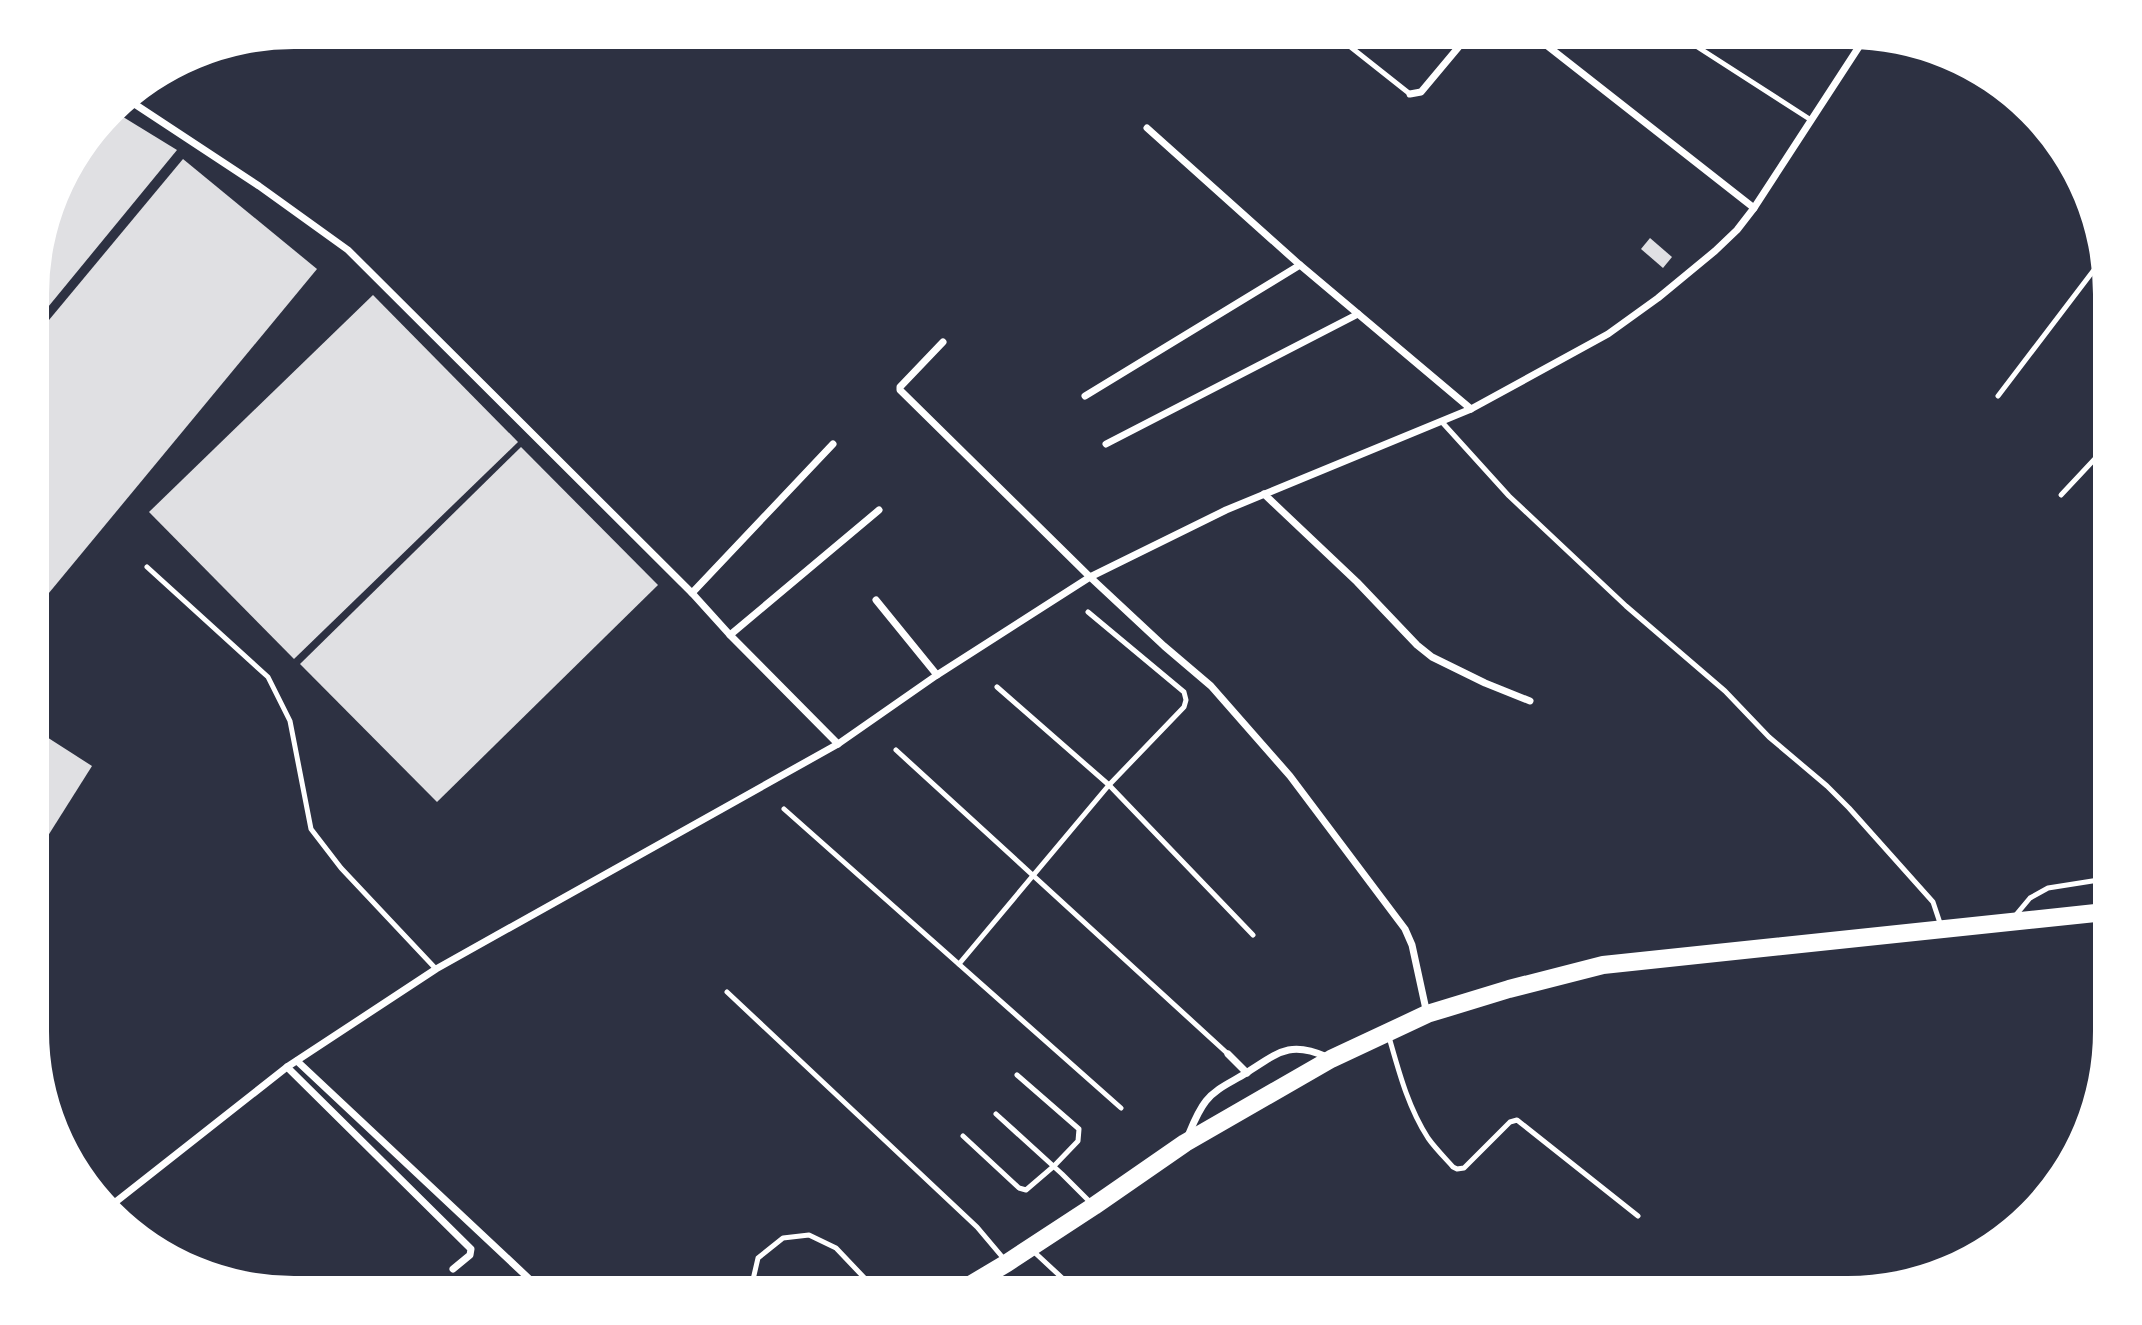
<svg xmlns="http://www.w3.org/2000/svg" width="2142" height="1325" font-family="'PT Sans Narrow',sans-serif">
<rect width="100%" height="100%" fill="#2d3142"/>
<g fill="#e0e0e3">
<polygon points="115,112 177,150 39,318 39,261 64,180"/>
<polygon points="183,159 317,269 39,605 39,332"/>
<polygon points="1650,238 1672,257 1663,268 1641,249"/>
<polygon points="373,295 518,442 294,659 149,512"/>
<polygon points="521,447 658,585 437,802 300,664"/>
<polygon points="39,732 92,766 39,850"/>
</g>
<g fill="none" stroke-linecap="round" stroke-linejoin="round">
<g stroke="#fff" stroke-width="5">
<polyline points="1338,37 1410,94"/>
<polyline points="1682,37 1811,120"/>
<polyline points="1998,396 2100,262"/>
<polyline points="1441,421 1509,496 1626,606 1725,691 1769,737 1827,786 1849,808 1933,902 1941,926"/>
<polyline points="2061,495 2105,448"/>
<polyline points="147,567 268,677 290,721 311,829 341,868 436,969"/>
<polyline points="997,687 1109,785 1253,935"/>
<polyline points="896,750 1228,1054"/>
<polyline points="784,809 1121,1108"/>
<polyline points="2015,916 2030,898 2048,888 2105,879"/>
<polyline points="959,964 1109,785 1184,707 1186,700 1184,692 1088,612"/>
<polyline points="727,992 977,1227 1004,1259"/>
<path d="M1389,1037C1399,1072 1408,1107 1428,1138C1435,1148 1445,1158 1453,1167L1457,1169L1464,1168L1510,1122L1517,1120L1638,1216"/>
<polyline points="996,1114 1062,1174 1092,1204"/>
<polyline points="963,1136 1019,1188 1026,1190 1054,1166 1078,1141 1079,1129 1017,1075"/>
<polyline points="1032,1250 1073,1288"/>
<polyline points="755,1288 752,1284 758,1258 783,1238 809,1235 836,1248 874,1288"/>
</g>
<g stroke="#fff" stroke-width="7">
<polyline points="1536,37 1754,208"/>
<polyline points="1410,94 1421,92 1467,37"/>
<polyline points="127,99 259,186 348,250 692,593 730,635 838,744"/>
<polyline points="1147,128 1300,265 1471,409"/>
<polyline points="943,342 900,387 900,390 1090,577 1164,646 1211,686 1290,776 1405,929 1412,945 1427,1014"/>
<polyline points="1085,396 1300,265"/>
<polyline points="1106,444 1358,314"/>
<polyline points="1264,494 1357,582 1417,645 1432,657 1485,683 1530,701"/>
<polyline points="692,593 833,444"/>
<polyline points="876,600 937,675"/>
<polyline points="730,635 879,510"/>
<polyline points="1228,1054 1247,1073"/>
<polyline points="297,1061 539,1288"/>
<polyline points="287,1067 471,1249 470,1255 453,1269"/>
<path d="M1188,1136C1193,1124 1198,1111 1206,1101C1216,1088 1232,1082 1246,1073C1278,1053 1289,1040 1327,1057"/>
<polyline points="113,1204 287,1067 436,969 838,744 937,675 1090,577 1226,510 1471,409 1608,334 1658,298 1715,251 1737,230 1754,208 1864,39"/>
</g>
<polyline stroke="#fff" stroke-width="18" points="965,1288 1007,1263 1094,1206 1185,1143 1331,1059 1427,1014 1509,989 1603,965 2105,912"/>
</g>
<path d="M0 0H2142V1325H0ZM294 49H1848A245 245 0 0 1 2093 294V1031A245 245 0 0 1 1848 1276H294A245 245 0 0 1 49 1031V294A245 245 0 0 1 294 49Z" fill="#fff" fill-rule="evenodd"/>
</svg>
